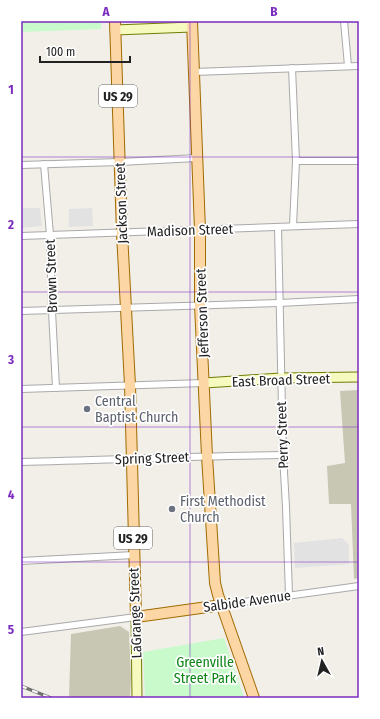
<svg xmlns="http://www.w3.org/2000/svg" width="380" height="719" font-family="'Fira Sans Condensed',sans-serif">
<rect width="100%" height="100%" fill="#f2efe9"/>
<g fill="#c7c7b4">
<polygon points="359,390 359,578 354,579 351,504 329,504 327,466 345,463 340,391"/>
<polygon points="120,626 129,632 131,678 130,698 74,698 69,696 71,634"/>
</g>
<g fill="#c8facc">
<polygon points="21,21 101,21 101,29 21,32"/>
<polygon points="224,638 244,698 145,698 143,652"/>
</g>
<g fill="#e2e2e2">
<polygon points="21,208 40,208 42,226 21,228"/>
<polygon points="92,208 93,226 69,227 69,209"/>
<polygon points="342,538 349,545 349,564 295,568 294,543"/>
</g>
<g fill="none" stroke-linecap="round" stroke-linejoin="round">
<defs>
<g id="street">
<polyline points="344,21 348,66"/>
<polyline points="292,68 296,161 293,226"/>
<polyline points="194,72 359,66"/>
<polyline points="296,161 359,161"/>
<polyline points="44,164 50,235 52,311 56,388"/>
<polyline points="21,165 120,162 197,158"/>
<polyline points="278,227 283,455 286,507 289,595"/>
<polyline points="21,236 359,224"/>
<polyline points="21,311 279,303 359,299"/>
<polyline points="21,389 204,383"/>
<path d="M21,462C108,460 195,456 283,455"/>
<polyline points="21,561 134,555"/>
<polyline points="222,605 359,586"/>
<polyline points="21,632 136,617"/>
</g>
<g id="secondary">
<polyline points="115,30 192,27"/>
<polyline points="204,383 281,378 359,377"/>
<polyline points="136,617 137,698"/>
</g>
<g id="primary">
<polyline points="115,21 122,233 130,385 136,617 222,605"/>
<polyline points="192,21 200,230 200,305 207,456 215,583 218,595 254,698"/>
</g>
</defs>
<use href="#street" stroke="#a9a9a9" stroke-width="8"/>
<use href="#secondary" stroke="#707d05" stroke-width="11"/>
<use href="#primary" stroke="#a06b00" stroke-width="12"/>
<use href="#street" stroke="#fff" stroke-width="6"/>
<use href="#secondary" stroke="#f7fabf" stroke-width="9"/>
<use href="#primary" stroke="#fcd6a4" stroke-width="10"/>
<defs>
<polyline id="rail" points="21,686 51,698"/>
</defs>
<use href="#rail" stroke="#707070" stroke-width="3.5"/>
<use href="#rail" stroke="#fff" stroke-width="2" stroke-dasharray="6" stroke-linecap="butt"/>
</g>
<path fill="none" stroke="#7b2cbf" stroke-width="1" stroke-opacity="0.55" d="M190,21V698M21,157H359M21,292H359M21,427H359M21,562H359"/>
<g fill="#6b7280" stroke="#fff" stroke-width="1.5">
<circle cx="87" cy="409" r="4"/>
<circle cx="172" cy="509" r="4"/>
</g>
<g text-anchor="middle" stroke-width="3.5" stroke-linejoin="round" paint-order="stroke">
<g fill="#fff" stroke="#646464" stroke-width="1">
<rect x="99" y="85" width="38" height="22" rx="3"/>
<rect x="114" y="527" width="38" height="22" rx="3"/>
</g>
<g font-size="13" font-weight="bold" fill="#222">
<text x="118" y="101">US 29</text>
<text x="133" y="543">US 29</text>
</g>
<g font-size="14" fill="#222" stroke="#fff">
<text transform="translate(121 203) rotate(-92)" y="5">Jackson Street</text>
<text transform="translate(190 230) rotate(-2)" y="5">Madison Street</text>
<text transform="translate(51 276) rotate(-92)" y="5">Brown Street</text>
<text transform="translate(202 313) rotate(-92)" y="5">Jefferson Street</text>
<text transform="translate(281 380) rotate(-2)" y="5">East Broad Street</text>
<text transform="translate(282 435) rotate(-92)" y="5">Perry Street</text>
<text transform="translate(152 458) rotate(-2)" y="5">Spring Street</text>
<text transform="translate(247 601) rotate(-8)" y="5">Salbide Avenue</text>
<text transform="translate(135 613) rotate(-92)" y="5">LaGrange Street</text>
</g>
<g font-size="14" fill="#5b616d" stroke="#fff" text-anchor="start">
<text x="95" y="406">Central<tspan x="95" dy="16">Baptist Church</tspan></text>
<text x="180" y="506">First Methodist<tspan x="180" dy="16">Church</tspan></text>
</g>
<g font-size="14" fill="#0c8416" stroke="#fff">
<text x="205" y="667">Greenville<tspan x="205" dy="16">Street Park</tspan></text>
</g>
</g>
<rect width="380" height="719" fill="none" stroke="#ffffff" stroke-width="44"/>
<g transform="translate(322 661) rotate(352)" stroke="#ffffff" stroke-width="3" paint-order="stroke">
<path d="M0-3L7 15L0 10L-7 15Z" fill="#222222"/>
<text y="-6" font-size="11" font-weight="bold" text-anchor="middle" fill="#222222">N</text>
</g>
<path d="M40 56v6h90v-6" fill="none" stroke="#222222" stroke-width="2"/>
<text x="46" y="56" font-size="12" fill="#222222" stroke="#ffffff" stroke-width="3" paint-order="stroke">100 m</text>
<rect x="22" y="22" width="336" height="675" fill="none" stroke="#7b2cbf" stroke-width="1.5"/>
<g font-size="13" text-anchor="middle" font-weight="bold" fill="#7b2cbf">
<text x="106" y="16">A</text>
<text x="274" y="16">B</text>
<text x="11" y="94">1</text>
<text x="11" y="229">2</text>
<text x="11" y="364">3</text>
<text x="11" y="499">4</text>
<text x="11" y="634">5</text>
</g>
</svg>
